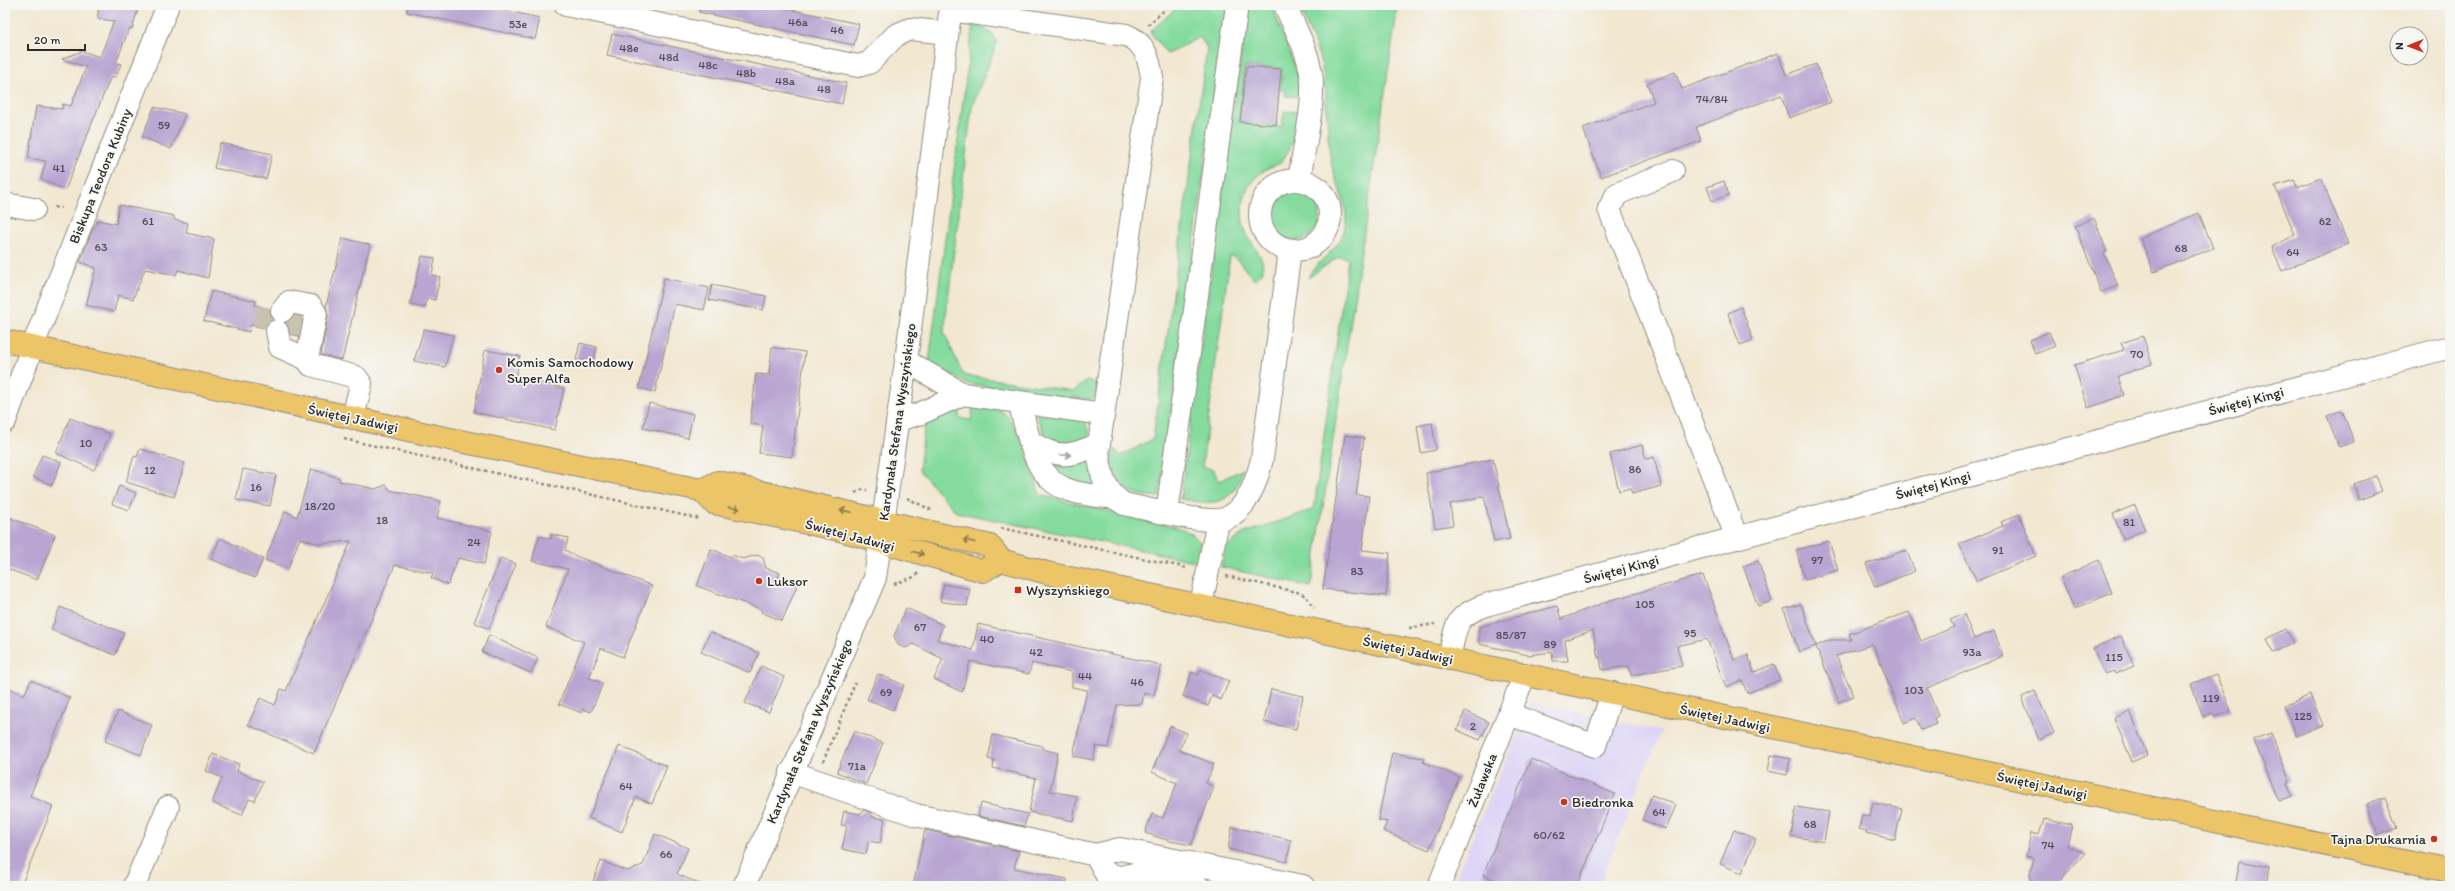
<svg xmlns="http://www.w3.org/2000/svg" width="2455" height="891" font-family="Itim,sans-serif">
<rect width="100%" height="100%" fill="#f6f6f2"/>
<filter id="ink" filterUnits="userSpaceOnUse"><feTurbulence type="fractalNoise" baseFrequency=".025" numOctaves="2"/><feDisplacementMap in="SourceGraphic" scale="8" xChannelSelector="R" yChannelSelector="G"/><feConvolveMatrix kernelMatrix="1 2 1 2 8 2 1 2 1" color-interpolation-filters="sRGB"/></filter>
<filter id="wash" filterUnits="userSpaceOnUse"><feTurbulence type="fractalNoise" baseFrequency=".012" numOctaves="4" result="noise"/><feDisplacementMap in="SourceGraphic" scale="16" xChannelSelector="R" yChannelSelector="G"/><feGaussianBlur stdDeviation="0.9" result="paint"/><feColorMatrix in="noise" values="0 0 0 0 0 0 0 0 0 0 0 0 0 0 0 0 0 1.4 0 .05"/><feComposite in="paint" operator="in"/></filter>
<g filter="url(#wash)">
<rect width="100%" height="100%" fill="#f2e8d2"/>
<polygon fill="#ddd5f6" points="1530,702 1661,731 1599,886 1452,886"/>
<g fill="#85db9e" stroke="#588364">
<path d="M1179,5H1227L1159,497C1151,496 1141,496 1134,493C1120,487 1104,463 1115,449L1120,456L1153,439L1207,48L1200,37L1167,54L1150,32Z"/>
<path d="M1248,5H1272L1296,70L1301,97L1285,96L1286,90H1280L1282,69L1245,66L1239,122L1282,126L1284,111L1301,112C1298,128 1292,149 1281,162C1278,165 1273,166 1270,167C1257,174 1247,185 1244,199C1234,239 1266,247 1263,272L1254,280L1235,257L1230,256L1202,467L1213,469L1219,481L1243,469C1233,507 1213,505 1180,499Z"/>
<path d="M1298,5H1398L1311,587L1221,567L1226,548L1242,534L1314,509L1348,258L1338,257L1308,278C1316,260 1339,250 1344,231C1351,205 1335,186 1331,161C1326,132 1328,102 1323,73C1319,49 1307,27 1298,5Z"/>
<path d="M973,25C986,28 993,31 997,43L972,106L944,332L963,375L1074,391L1088,380L1095,383L1097,389L1095,396L1090,400L967,384L929,362Z"/>
<circle cx="1294" cy="215" r="26"/>
<path d="M961,405L959,418L971,420L973,407C981,408 991,408 998,410C1020,417 1033,474 1040,495L1180,528L1191,533L1200,542L1199,562L956,512L919,470L925,422Z"/>
<path d="M1036,414L1084,420L1090,434C1076,445 1061,444 1046,438Z"/>
<polygon points="1090,457 1099,489 1062,477 1054,462"/>
</g>
<g id="blocks">
<g fill="#b8a5d2">
<polygon points="98,5 139,6 132,29 129,29 116,63 121,64 116,77 111,76 65,190 41,179 46,161 28,158 36,106 62,109 63,104 71,106 86,67 62,59 82,51 100,57 114,21 98,19"/>
<polygon points="408,5 478,5 540,18 535,39 407,12"/>
<polygon points="700,5 769,5 859,24 854,45 699,12"/>
<polygon points="612,34 846,83 842,104 607,55"/>
<polygon points="1778,53 1786,75 1816,64 1831,102 1789,118 1781,95 1696,127 1701,141 1601,177 1583,128 1654,102 1647,83 1675,72 1682,89"/>
<polygon points="1246,66 1281,69 1276,125 1240,122"/>
<polygon points="154,107 185,114 171,149 142,137"/>
<polygon points="220,143 272,154 266,179 214,168"/>
<polygon points="2321,178 2348,244 2282,271 2272,247 2295,235 2275,186 2294,180 2297,187"/>
<polygon points="1724,181 1729,195 1712,201 1707,187"/>
<polygon points="119,205 174,216 174,220 188,223 186,233 214,239 208,278 178,270 176,275 145,269 133,299 118,295 114,312 86,305 96,268 80,262 92,231 98,220 116,224"/>
<polygon points="2199,213 2213,248 2154,272 2140,238"/>
<polygon points="2094,218 2107,252 2104,253 2118,286 2101,292 2075,226"/>
<polygon points="343,238 370,245 342,360 321,355 328,316 326,306"/>
<polygon points="422,256 435,258 432,275 440,277 435,300 427,298 425,308 410,305"/>
<polygon points="664,278 709,288 704,310 675,304 655,392 639,388"/>
<polygon points="712,285 766,296 763,310 709,300"/>
<polygon points="211,291 256,301 255,305 270,309 273,319 269,322 265,328 250,325 249,332 204,321"/>
<polygon points="1741,307 1753,340 1740,345 1728,313"/>
<polygon points="294,316 303,317 299,336 290,334 286,323"/>
<polygon points="424,329 453,335 445,367 414,361"/>
<polygon points="2049,332 2055,346 2035,354 2030,340"/>
<polygon points="2143,336 2152,364 2118,376 2124,395 2088,408 2074,365 2124,350 2121,343"/>
<polygon points="580,343 597,347 593,364 576,360"/>
<polygon points="772,347 805,352 792,457 759,453 763,426 750,424 756,374 769,375"/>
<polygon points="485,350 520,356 516,377 564,388 555,430 474,412"/>
<polygon points="649,403 693,414 688,438 643,428"/>
<polygon points="2342,410 2354,442 2339,447 2327,416"/>
<polygon points="70,418 110,434 94,470 56,453"/>
<polygon points="1432,423 1436,450 1421,453 1417,426"/>
<polygon points="1345,435 1364,438 1356,495 1369,496 1362,550 1390,553 1386,596 1323,589"/>
<polygon points="1642,445 1646,459 1654,457 1661,486 1632,494 1630,488 1619,491 1610,454"/>
<polygon points="140,449 185,463 174,497 126,482 134,456 137,457"/>
<polygon points="42,455 61,462 52,485 33,477"/>
<polygon points="1493,459 1510,539 1494,542 1484,496 1450,504 1453,525 1435,528 1426,473"/>
<polygon points="243,469 276,475 270,506 236,500"/>
<polygon points="311,469 340,478 339,481 375,489 386,485 390,490 441,501 437,518 492,531 484,564 458,558 448,585 431,578 433,573 395,565 314,753 248,725 260,698 275,705 281,689 286,691 351,541 319,544 300,538 288,569 265,560 285,511 297,517"/>
<polygon points="2376,476 2382,491 2359,500 2354,484"/>
<polygon points="119,486 136,493 129,510 112,504"/>
<polygon points="2135,505 2145,530 2123,539 2113,514"/>
<polygon points="2019,514 2036,556 1977,581 1959,544 2003,526 2001,522"/>
<polygon points="5,516 55,535 37,580 5,568"/>
<polygon points="551,534 568,538 565,550 576,556 652,586 623,657 601,648 589,678 603,683 591,712 583,709 582,713 559,704 584,642 546,627 568,569 532,561 539,536 551,539"/>
<polygon points="220,538 263,559 255,578 211,559"/>
<polygon points="1829,541 1838,570 1805,580 1796,550"/>
<polygon points="711,549 731,557 732,555 743,559 757,555 763,558 766,568 780,573 778,577 797,586 782,621 761,612 763,610 697,586"/>
<polygon points="1906,550 1915,571 1875,587 1866,564"/>
<polygon points="501,558 516,564 489,629 474,622"/>
<polygon points="2099,560 2112,593 2074,609 2061,577"/>
<polygon points="1758,561 1772,601 1758,606 1743,566"/>
<polygon points="1703,575 1734,660 1748,655 1754,672 1774,664 1780,680 1747,693 1742,680 1726,687 1707,639 1677,646 1682,666 1631,675 1629,666 1602,670 1600,657 1598,658 1593,630 1565,640 1568,661 1553,661 1552,652 1528,655 1479,644 1479,627 1557,606 1561,619 1611,600"/>
<polygon points="944,584 970,589 967,606 940,601"/>
<polygon points="1801,604 1816,646 1799,652 1784,609"/>
<polygon points="60,607 124,633 115,655 51,630"/>
<polygon points="906,608 943,625 937,640 973,650 978,624 1161,665 1154,695 1144,693 1142,704 1117,705 1108,748 1096,746 1093,760 1073,756 1087,690 1072,687 1072,672 1032,663 1029,674 970,661 962,692 934,679 943,659 913,644 906,648 898,645 894,636"/>
<polygon points="1909,612 1921,641 1954,627 1950,620 1964,614 1974,639 1994,631 2003,656 1927,688 1938,716 1934,718 1936,724 1921,730 1916,718 1904,723 1873,644 1836,656 1854,696 1839,702 1816,646 1830,640 1851,640 1849,634"/>
<polygon points="2286,629 2293,643 2273,653 2267,639"/>
<polygon points="710,632 759,653 750,673 701,652"/>
<polygon points="489,635 538,658 531,673 482,652"/>
<polygon points="2121,636 2134,666 2115,674 2114,671 2105,674 2093,648"/>
<polygon points="761,666 784,677 769,712 745,703"/>
<polygon points="1201,670 1229,681 1221,700 1212,696 1208,706 1183,696 1192,672 1198,675"/>
<polygon points="878,674 904,685 893,710 867,699"/>
<polygon points="2216,674 2231,711 2215,717 2213,713 2203,717 2191,684"/>
<polygon points="31,680 70,698 30,796 53,806 21,886 5,886 5,687 24,695"/>
<polygon points="1271,689 1303,696 1296,729 1264,722"/>
<polygon points="2035,691 2054,733 2039,740 2022,697"/>
<polygon points="2310,695 2323,725 2296,736 2284,706"/>
<polygon points="118,711 152,725 141,755 105,741"/>
<polygon points="1465,711 1489,722 1480,740 1457,730"/>
<polygon points="2130,711 2147,755 2132,762 2114,718"/>
<polygon points="1170,726 1187,733 1179,750 1214,764 1206,783 1214,787 1191,845 1170,841 1145,833 1152,814 1163,818 1177,783 1152,772"/>
<polygon points="854,731 883,743 866,784 837,772"/>
<polygon points="2271,733 2290,782 2287,783 2292,796 2279,801 2254,741 2254,739"/>
<polygon points="993,735 1043,746 1042,749 1058,753 1050,791 1077,796 1073,821 1029,812 1036,778 993,768 994,760 988,759"/>
<polygon points="619,746 667,766 652,804 636,797 622,832 589,818"/>
<polygon points="1392,753 1424,758 1423,762 1459,777 1429,850 1383,831 1387,822 1378,820"/>
<polygon points="213,754 239,764 237,771 263,782 255,801 249,799 242,815 212,803 222,778 206,771"/>
<polygon points="1771,755 1790,759 1787,775 1768,771"/>
<polygon points="1531,759 1615,794 1577,886 1510,886 1483,875"/>
<polygon points="1652,795 1676,805 1666,829 1642,820"/>
<polygon points="2385,797 2397,828 2378,835 2367,804"/>
<polygon points="981,803 1028,814 1024,826 978,816"/>
<polygon points="1873,803 1902,809 1895,840 1866,833 1867,831 1859,829 1862,815 1870,817"/>
<polygon points="1796,807 1829,812 1824,842 1791,836"/>
<polygon points="864,810 871,813 872,817 885,819 880,843 868,841 866,854 842,849 847,826 841,825 844,811 860,814"/>
<polygon points="2044,819 2072,825 2067,846 2085,853 2055,886 2033,886 2030,874 2034,858 2026,856 2031,833 2039,835"/>
<polygon points="1232,827 1291,840 1287,862 1228,849"/>
<polygon points="925,830 1019,851 1014,868 1067,879 1066,886 913,886"/>
<polygon points="1734,830 1756,839 1742,873 1720,864"/>
<polygon points="655,834 688,848 677,874 705,886 591,886 601,861 627,871 643,865"/>
<polygon points="2240,861 2269,867 2266,886 2235,886"/>
</g>
</g>
</g>
<g filter="url(#ink)">
<use href="#blocks" fill-opacity="0" stroke="#8e8a7e" stroke-width="1"/>
<g fill="none" stroke-linecap="round" stroke-linejoin="round">
<g stroke="#cac2b1" stroke-width="22" stroke-dasharray="22 11" stroke-linecap="butt">
<polyline points="263,328 268,308"/>
<polyline points="291,334 295,314"/>
</g>
<defs>
<g id="minor">
<polyline points="566,5 858,66 869,63 896,35 910,29 947,33"/>
<path d="M1285,5C1294,27 1308,50 1311,74C1316,99 1303,152 1299,180"/>
<path d="M950,10L1126,35C1145,42 1149,59 1152,77L1098,451C1101,473 1103,491 1124,504C1144,508 1210,526 1227,518C1248,508 1257,480 1262,459L1290,251"/>
<polyline points="1673,171 1617,194 1609,209 1737,538"/>
<circle cx="1295" cy="215" r="35"/>
<polyline points="5,204 34,209"/>
<polyline points="282,311 289,302 311,306 316,314 307,359 311,365 356,377 361,384 353,418"/>
<polyline points="277,331 280,347 307,359"/>
<polyline points="906,361 963,394 1103,414"/>
<path d="M1019,402C1028,432 1033,477 1066,489C1080,495 1099,496 1115,498"/>
<polyline points="898,420 919,414 963,394"/>
<polyline points="5,421 32,348 168,5"/>
<path d="M1032,443C1058,459 1071,457 1099,444"/>
<polyline points="1167,513 1237,5"/>
<polyline points="1201,605 1218,521"/>
<path d="M1449,659C1457,624 1453,616 1489,604L2450,347"/>
<polyline points="1509,714 1595,746 1612,693"/>
<polyline points="791,772 916,815 1096,855 1106,874 1121,877 1138,873 1198,886"/>
<polyline points="1096,855 1120,849 1303,886"/>
<polyline points="134,886 168,807"/>
<polyline points="744,886 875,578 906,361 951,5"/>
<polyline points="1439,886 1525,674"/>
</g>
<g id="major">
<polyline points="5,341 440,437 701,490 714,503 840,530 983,571 1001,560"/>
<polyline points="701,490 718,482 990,546 1001,560 1051,574 2450,871"/>
</g>
</defs>
<use href="#minor" stroke="#8e8a7e" stroke-width="24"/>
<use href="#major" stroke="#8e8a7e" stroke-width="24"/>
<g stroke="#8e8a7e" stroke-width="2.5" stroke-dasharray="3 3" stroke-linecap="butt">
<polyline points="1148,25 1170,5"/>
<polyline points="54,207 61,208"/>
<polyline points="344,439 700,519"/>
<polyline points="855,493 863,489 867,490"/>
<polyline points="907,498 933,511"/>
<polyline points="1001,528 1188,568"/>
<polyline points="1226,576 1297,592 1306,596 1314,608"/>
<polyline points="894,584 914,577 918,573"/>
<polyline points="1409,628 1435,624"/>
<polyline points="823,762 855,683"/>
</g>
<use href="#minor" stroke="#fff" stroke-width="22"/>
<use href="#major" stroke="#edc569" stroke-width="22"/>
</g>
<defs><path id="oneway-shaft" d="M-6 0H5M1.5-3L5.5 0L1.5 3" fill="none" stroke-width="1.6" stroke-linecap="round" stroke-linejoin="round"/></defs>
<use stroke="#a0a0a0" href="#oneway-shaft" transform="translate(1065 455)"/>
<g stroke="#8c784a">
<use href="#oneway-shaft" transform="translate(734 508) rotate(12)"/>
<use href="#oneway-shaft" transform="translate(846 511) rotate(-167)"/>
<use href="#oneway-shaft" transform="translate(969 541) rotate(-166)"/>
<use href="#oneway-shaft" transform="translate(918 553) rotate(16)"/>
</g>
</g>
<g fill="#c8321e" stroke="#f6f6f2" stroke-width="1.5">
<circle cx="499" cy="370" r="4"/>
<circle cx="759" cy="581" r="4"/>
<rect x="1014" y="586" width="8" height="8" rx="2"/>
<circle cx="1564" cy="802" r="4"/>
<circle cx="2434" cy="839" r="4"/>
</g>
<g text-anchor="middle" stroke-width="3.5" stroke-linejoin="round" paint-order="stroke">
<g font-size="12" fill="#4e4a55">
<text x="798" y="26">46a</text>
<text x="518" y="28">53e</text>
<text x="837" y="34">46</text>
<text x="629" y="52">48e</text>
<text x="669" y="61">48d</text>
<text x="708" y="69">48c</text>
<text x="746" y="77">48b</text>
<text x="785" y="85">48a</text>
<text x="824" y="93">48</text>
<text x="1712" y="103">74/84</text>
<text x="164" y="129">59</text>
<text x="59" y="172">41</text>
<text x="148" y="225">61</text>
<text x="2325" y="225">62</text>
<text x="101" y="251">63</text>
<text x="2181" y="252">68</text>
<text x="2293" y="256">64</text>
<text x="2137" y="358">70</text>
<text x="86" y="447">10</text>
<text x="1635" y="473">86</text>
<text x="150" y="474">12</text>
<text x="256" y="491">16</text>
<text x="320" y="510">18/20</text>
<text x="382" y="524">18</text>
<text x="2129" y="526">81</text>
<text x="474" y="546">24</text>
<text x="1998" y="554">91</text>
<text x="1817" y="564">97</text>
<text x="1357" y="575">83</text>
<text x="1645" y="608">105</text>
<text x="920" y="631">67</text>
<text x="1690" y="637">95</text>
<text x="1511" y="639">85/87</text>
<text x="987" y="643">40</text>
<text x="1550" y="648">89</text>
<text x="1036" y="656">42</text>
<text x="1972" y="656">93a</text>
<text x="2114" y="661">115</text>
<text x="1085" y="680">44</text>
<text x="1137" y="686">46</text>
<text x="1914" y="694">103</text>
<text x="886" y="696">69</text>
<text x="2211" y="702">119</text>
<text x="2303" y="720">125</text>
<text x="1473" y="730">2</text>
<text x="857" y="770">71a</text>
<text x="626" y="790">64</text>
<text x="1659" y="816">64</text>
<text x="1810" y="828">68</text>
<text x="1549" y="839">60/62</text>
<text x="2048" y="849">74</text>
<text x="666" y="858">66</text>
</g>
<g font-size="14" fill="#2b2b2b" stroke="#f6f6f2">
<text transform="translate(100 176) rotate(-68)" y="5">Biskupa Teodora Kubiny</text>
<text transform="translate(2246 401) rotate(-15)" y="5">Świętej Kingi</text>
<text transform="translate(353 418) rotate(12)" y="5">Świętej Jadwigi</text>
<text transform="translate(897 422) rotate(-82)" y="5">Kardynała Stefana Wyszyńskiego</text>
<text transform="translate(1933 485) rotate(-15)" y="5">Świętej Kingi</text>
<text transform="translate(850 535) rotate(15)" y="5">Świętej Jadwigi</text>
<text transform="translate(1621 569) rotate(-15)" y="5">Świętej Kingi</text>
<text transform="translate(1408 650) rotate(12)" y="5">Świętej Jadwigi</text>
<text transform="translate(1725 718) rotate(12)" y="5">Świętej Jadwigi</text>
<text transform="translate(809 731) rotate(-67)" y="5">Kardynała Stefana Wyszyńskiego</text>
<text transform="translate(1482 780) rotate(-68)" y="5">Żuławska</text>
<text transform="translate(2042 785) rotate(12)" y="5">Świętej Jadwigi</text>
</g>
<g font-size="14" fill="#2b2b2b" stroke="#f6f6f2" text-anchor="start">
<text x="507" y="367">Komis Samochodowy<tspan x="507" dy="16">Super Alfa</tspan></text>
<text x="767" y="586">Luksor</text>
<text x="1026" y="595">Wyszyńskiego</text>
<text x="1572" y="807">Biedronka</text>
<text x="2426" y="844" text-anchor="end">Tajna Drukarnia</text>
</g>
</g>
<rect width="2455" height="891" fill="none" stroke="#f6f6f2" stroke-width="20"/>
<g transform="translate(2409 46) rotate(269)"><circle r="19" fill="#f6f6f2" stroke="#a5a5a2"/>
<path d="M0-3L7 15L0 10L-7 15Z" fill="#c8321e"/>
<text y="-6" font-size="11" font-weight="bold" text-anchor="middle" fill="#2b2b2b">N</text>
</g>
<path d="M28 44v6h57v-6" fill="none" stroke="#2b2b2b" stroke-width="2"/>
<text x="34" y="44" font-size="12" fill="#2b2b2b" stroke="#f6f6f2" stroke-width="3" paint-order="stroke">20 m</text>
</svg>
